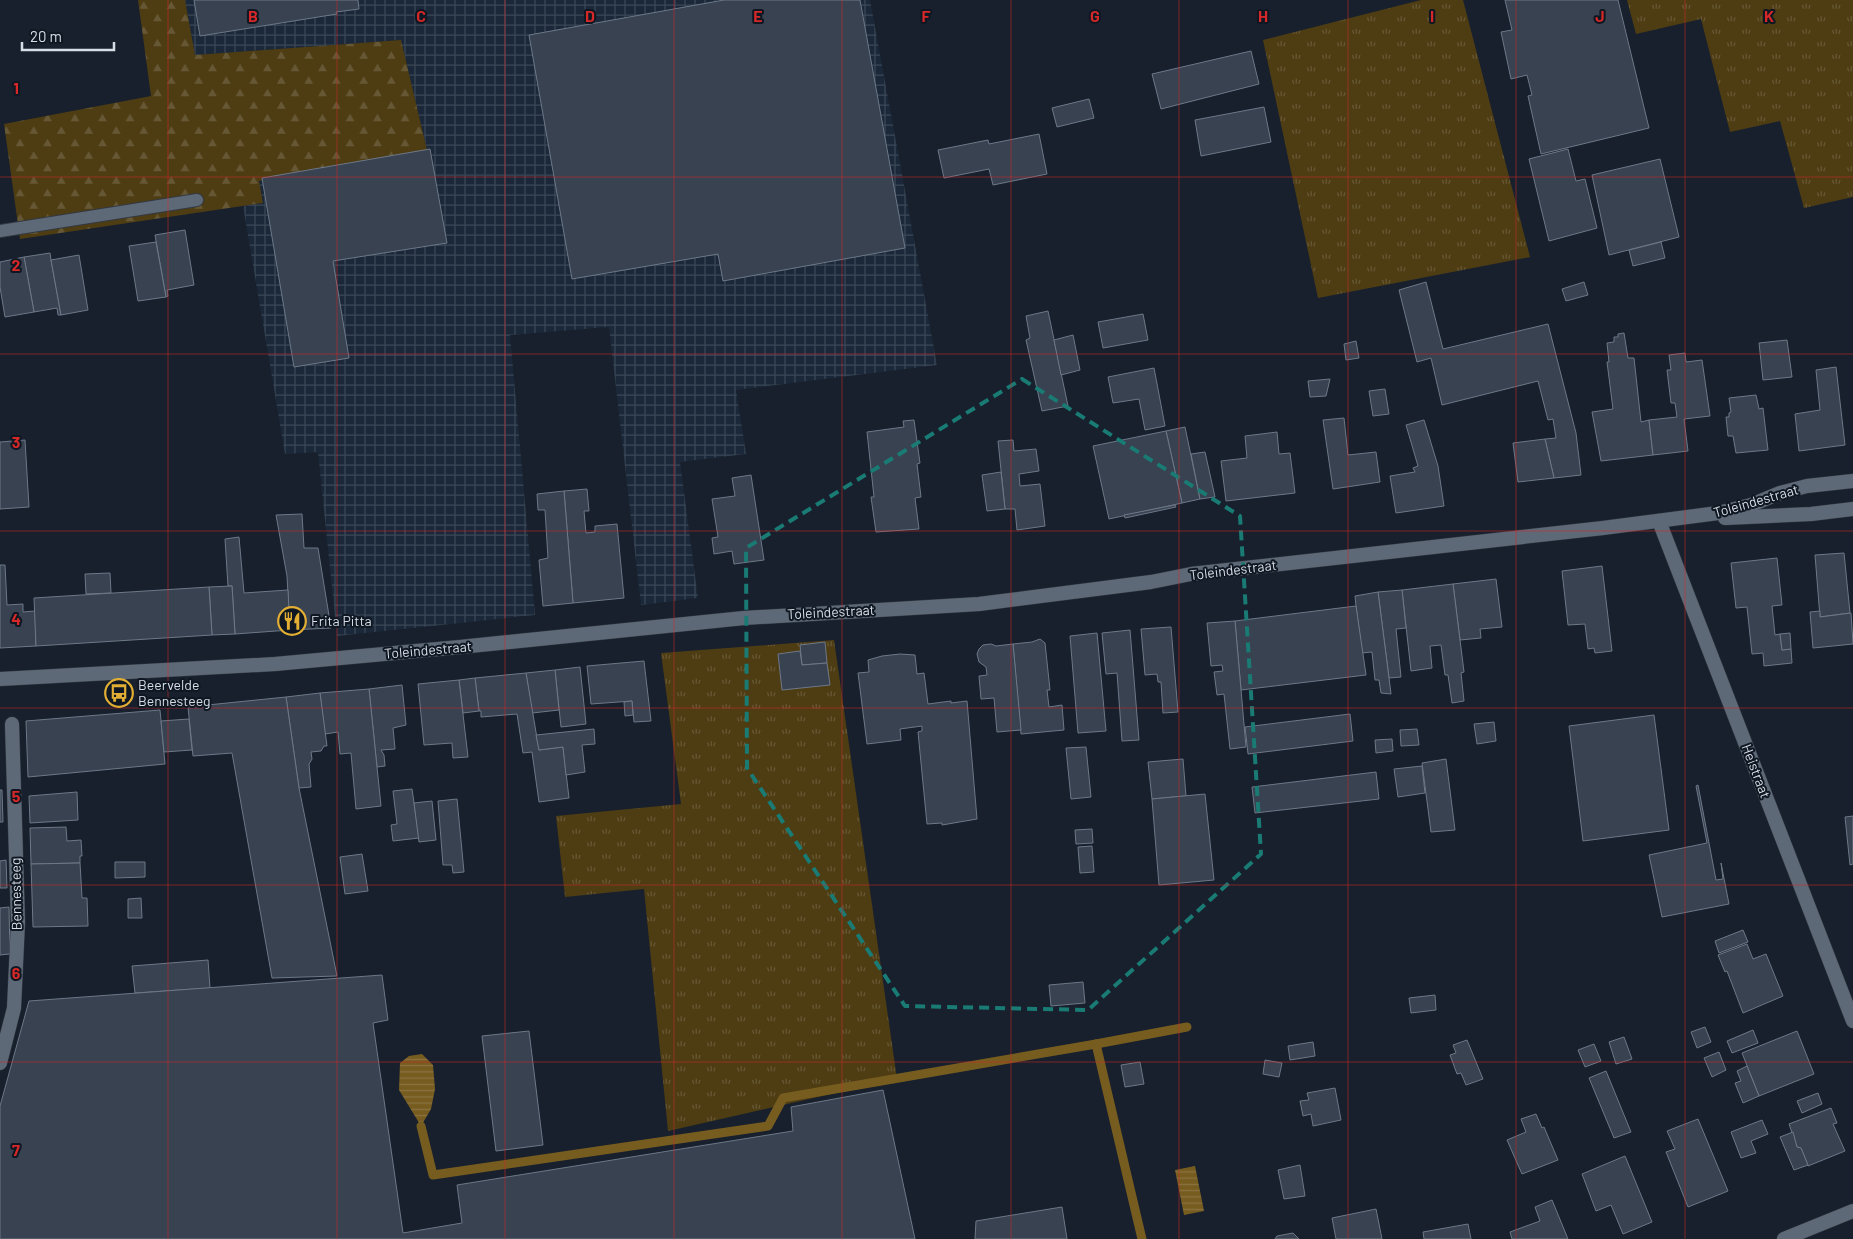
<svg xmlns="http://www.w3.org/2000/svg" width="1853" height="1239" font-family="Barlow,sans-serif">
<defs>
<pattern id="industrial-grid" width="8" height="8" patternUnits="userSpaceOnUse" patternTransform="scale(1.25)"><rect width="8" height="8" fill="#1b2839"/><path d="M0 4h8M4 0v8" fill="none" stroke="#3b4756"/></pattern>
<pattern id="grass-tufts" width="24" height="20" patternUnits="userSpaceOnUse" patternTransform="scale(1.25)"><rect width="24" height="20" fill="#4e3c13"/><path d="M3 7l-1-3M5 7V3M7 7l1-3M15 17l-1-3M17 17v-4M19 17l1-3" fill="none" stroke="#675835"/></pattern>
<pattern id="forest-firs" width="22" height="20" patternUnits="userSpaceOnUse" patternTransform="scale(1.25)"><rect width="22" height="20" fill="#4e3c13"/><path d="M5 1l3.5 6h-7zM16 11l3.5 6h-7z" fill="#675835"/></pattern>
<pattern id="water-rules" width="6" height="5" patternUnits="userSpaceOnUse" patternTransform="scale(1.25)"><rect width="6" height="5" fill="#775c20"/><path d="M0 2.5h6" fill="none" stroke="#8a7340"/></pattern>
</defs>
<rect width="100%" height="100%" fill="#17202c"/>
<polygon fill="url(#industrial-grid)" points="185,0 870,0 937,365 736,390 746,454 680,462 698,598 641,605 609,327 510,335 535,615 337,636 318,452 285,454 243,206 263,203 259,181 427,150 401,40 195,55"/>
<g fill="url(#grass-tufts)">
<polygon points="1421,0 1463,0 1530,257 1318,298 1263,40"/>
<polygon points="1627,0 1853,0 1853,197 1804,208 1780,121 1730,132 1701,19 1636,34"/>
<polygon points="834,640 897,1079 668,1131 644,889 565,897 556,816 681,804 661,653"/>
</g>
<polygon fill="url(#forest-firs)" points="138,0 185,0 195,55 401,40 427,150 259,181 263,203 20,239 4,124 151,96"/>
<g fill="url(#water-rules)">
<polygon points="422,1054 433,1065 435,1089 431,1109 421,1126 399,1090 400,1063 409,1056"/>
<polygon points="1195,1166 1204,1211 1184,1215 1175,1170"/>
</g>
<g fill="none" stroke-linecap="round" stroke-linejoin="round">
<g stroke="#775c20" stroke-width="9">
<polyline points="1096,1044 1187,1027"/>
<polyline points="421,1126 433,1175 768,1126 783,1098 1096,1044 1142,1239"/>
</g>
</g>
<g fill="#384250" stroke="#6d7888">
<polygon points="194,0 358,0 359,9 336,12 337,14 200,36"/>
<polygon points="724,0 860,0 905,248 723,281 718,254 572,279 529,35"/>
<polygon points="1505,0 1618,0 1649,128 1541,154 1528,96 1532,95 1527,75 1511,79 1501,32 1512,30"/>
<polygon points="1251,51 1259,84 1161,109 1152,74"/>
<polygon points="1089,99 1094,118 1057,127 1052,108"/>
<polygon points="1264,107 1271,142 1201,156 1195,120"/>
<polygon points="1039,134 1047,174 993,185 989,169 944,178 938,150 988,140 989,144"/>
<polygon points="430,149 447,243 333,261 349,358 294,367 262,178"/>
<polygon points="1568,149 1576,181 1585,179 1597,228 1549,241 1529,159"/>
<polygon points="1660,159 1679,237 1609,255 1592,175"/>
<polygon points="185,230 194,285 167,290 168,296 166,297 155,235"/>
<polygon points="156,242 166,297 138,301 129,246"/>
<polygon points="1661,242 1665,258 1633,266 1629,250"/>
<polygon points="50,253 51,260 61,315 58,315 57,308 34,312 24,257"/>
<polygon points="79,255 88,310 61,315 51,260"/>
<polygon points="24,257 34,312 5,317 0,287 0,262"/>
<polygon points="1426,282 1443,349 1548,324 1576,433 1581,475 1554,478 1545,439 1556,438 1553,419 1548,420 1538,381 1442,405 1431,358 1417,362 1399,290"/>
<polygon points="1584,282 1588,295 1566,301 1562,289"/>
<polygon points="1048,311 1068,406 1042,411 1026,340 1030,338 1026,316"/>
<polygon points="1143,314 1148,340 1103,348 1098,322"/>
<polygon points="1624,333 1628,358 1634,358 1641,422 1649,420 1653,455 1601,461 1592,412 1613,409 1607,362 1609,362 1607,343 1614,342 1614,337 1618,337 1618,334"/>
<polygon points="1073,335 1080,370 1061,375 1054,340"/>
<polygon points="1787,340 1792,377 1763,380 1759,343"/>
<polygon points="1356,341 1359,358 1346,360 1344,344"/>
<polygon points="1685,353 1686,362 1702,360 1710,416 1684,419 1688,451 1653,455 1649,420 1677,417 1675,403 1671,403 1667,370 1671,370 1669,355"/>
<polygon points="1836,367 1845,445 1799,451 1795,414 1820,410 1816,370"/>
<polygon points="1154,368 1165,426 1145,430 1139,399 1113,403 1108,377"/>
<polygon points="1330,379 1326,396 1310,397 1308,381"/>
<polygon points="1385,389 1389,414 1373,416 1369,391"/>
<polygon points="1756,395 1759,409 1763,408 1768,450 1736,453 1733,436 1728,436 1726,417 1729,417 1729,413 1731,412 1729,398"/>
<polygon points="1344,418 1348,455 1376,452 1380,482 1333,489 1323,420"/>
<polygon points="914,420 920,463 917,464 921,497 915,498 919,529 876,532 871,497 874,497 867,432 904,427 903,421"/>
<polygon points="1424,420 1438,466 1444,506 1396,513 1390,476 1415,472 1413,468 1418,466 1406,425"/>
<polygon points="1185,427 1200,499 1182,503 1166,431"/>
<polygon points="1166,431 1182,503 1109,519 1093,446"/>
<polygon points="1277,432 1279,454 1290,453 1295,493 1226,501 1221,461 1247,458 1245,436"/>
<polygon points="1545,439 1554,478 1518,482 1513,443"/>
<polygon points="25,440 29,507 0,509 0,442"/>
<polygon points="1013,440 1014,451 1036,449 1039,471 1019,474 1020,486 1040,484 1045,526 1017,530 1015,509 1005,509 998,441"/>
<polygon points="1205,452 1215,497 1200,499 1191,454"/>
<polygon points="1001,472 1005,509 987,511 982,475"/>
<polygon points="751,475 764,560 734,564 732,551 714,554 712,538 718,537 712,499 735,496 732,478"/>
<polygon points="587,489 589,511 584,511 586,533 595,532 595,526 617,524 624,598 573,603 564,491"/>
<polygon points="564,491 573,603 543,606 539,560 548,558 545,510 538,510 537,494"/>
<polygon points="1175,505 1176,507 1125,518 1124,515"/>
<polygon points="302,514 304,548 318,548 331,628 290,630 287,576 276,515"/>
<polygon points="239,537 244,593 288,590 290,630 235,634 232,586 228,586 225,539"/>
<polygon points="1844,553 1850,613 1820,617 1815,555"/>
<polygon points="1777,558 1782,605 1772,606 1775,635 1780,634 1782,650 1791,649 1792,663 1764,666 1763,653 1752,654 1747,607 1736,608 1731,563"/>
<polygon points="0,565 5,565 7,605 23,604 23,612 35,611 36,646 0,648"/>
<polygon points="1602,566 1612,651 1595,653 1594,648 1588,649 1585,624 1568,625 1562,571"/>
<polygon points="110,573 111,593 86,594 85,574"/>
<polygon points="1496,579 1502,627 1480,629 1481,638 1460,640 1453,584"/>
<polygon points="1453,584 1464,672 1461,673 1464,701 1452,703 1448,675 1445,675 1441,645 1430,646 1432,668 1411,671 1402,590"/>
<polygon points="232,586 235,634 212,635 209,587"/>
<polygon points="209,587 212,635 36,646 34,598"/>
<polygon points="1402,590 1406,628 1396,629 1401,677 1389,678 1378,592"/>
<polygon points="1378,592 1389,678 1391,694 1381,693 1379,680 1375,680 1372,652 1362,653 1356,606 1355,596"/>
<polygon points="1356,606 1366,675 1241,690 1235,621"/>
<polygon points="1820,611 1820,617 1851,613 1853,644 1813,648 1810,612"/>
<polygon points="1235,621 1246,747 1230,749 1224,694 1217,695 1214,672 1223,671 1222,665 1211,666 1207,623"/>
<polygon points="1171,627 1178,712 1163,713 1161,682 1158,682 1157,674 1145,675 1141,629"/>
<polygon points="1130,630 1139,740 1122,741 1117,673 1106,674 1102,633"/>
<polygon points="1097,633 1106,731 1078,733 1070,636"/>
<polygon points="1790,633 1791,649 1782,650 1780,634"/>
<polygon points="1040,639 1045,643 1050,690 1047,690 1049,707 1062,705 1064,730 1021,734 1013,644 1032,642"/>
<polygon points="825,642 827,663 802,665 800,645"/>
<polygon points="991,644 996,646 1013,644 1021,730 997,732 994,698 981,699 979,676 987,675 986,667 979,662 977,654 979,649 983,645"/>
<polygon points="800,651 802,665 827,663 830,685 782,690 778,654"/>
<polygon points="900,654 915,655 917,674 924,673 928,704 951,701 951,703 967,701 977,819 942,825 942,823 927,824 918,732 922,731 922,726 900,729 901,740 867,744 858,673 869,672 868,660 882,656"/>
<polygon points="644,661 651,721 634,722 632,701 591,704 587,666"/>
<polygon points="580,667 586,724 561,727 555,670"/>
<polygon points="555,670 559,710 532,713 526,673"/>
<polygon points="526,673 539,750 563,747 569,798 539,802 532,752 523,753 517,714 481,717 481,711 479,711 475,678"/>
<polygon points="475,678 479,711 463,713 459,680"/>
<polygon points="459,680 468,757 453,758 452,743 424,745 418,684"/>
<polygon points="402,685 406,725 393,728 395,749 381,750 384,755 385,766 377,767 369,689"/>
<polygon points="369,689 381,806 356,809 351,753 340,754 338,732 325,734 320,693"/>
<polygon points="320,693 327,746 324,746 321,751 311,752 312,759 309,764 311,787 299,788 286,697"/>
<polygon points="286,697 299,788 337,976 272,978 232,753 193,756 188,707"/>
<polygon points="632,701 633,715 625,716 624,702"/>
<polygon points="160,710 165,764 28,777 26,721"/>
<polygon points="1350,714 1353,741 1248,754 1245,727"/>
<polygon points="1654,715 1669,830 1583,841 1569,726"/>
<polygon points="189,719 192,750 164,752 161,721"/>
<polygon points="1494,722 1496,741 1477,744 1474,724"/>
<polygon points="594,729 595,744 582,745 585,772 566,775 563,747 539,750 536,735"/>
<polygon points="1417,729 1419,745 1401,746 1400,730"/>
<polygon points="1392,739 1393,751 1376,753 1375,740"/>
<polygon points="1086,747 1091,797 1071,799 1066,748"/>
<polygon points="1183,759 1186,796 1152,799 1148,762"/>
<polygon points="1446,759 1455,830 1431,832 1422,763"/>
<polygon points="1422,766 1425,793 1398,797 1394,769"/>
<polygon points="1376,772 1379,799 1255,813 1252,787"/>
<polygon points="1698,785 1716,880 1723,879 1721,863 1729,904 1662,917 1649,855 1707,843 1696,786"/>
<polygon points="412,789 419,838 393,841 391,825 397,824 393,791"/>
<polygon points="0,790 2,790 3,822 0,822"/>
<polygon points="77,792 78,820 30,823 29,796"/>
<polygon points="1205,794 1214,880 1159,885 1152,799"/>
<polygon points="457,799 464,872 453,873 452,865 443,865 438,801"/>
<polygon points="432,801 436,840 419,842 414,803"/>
<polygon points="1853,816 1853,864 1850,865 1845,817"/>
<polygon points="66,827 67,841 81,840 82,856 80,856 80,863 31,864 30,828"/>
<polygon points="1092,829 1093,843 1076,844 1075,830"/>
<polygon points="1092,846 1094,872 1080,873 1078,847"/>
<polygon points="362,854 368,891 345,894 340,857"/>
<polygon points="6,860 7,888 0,888 0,861"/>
<polygon points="115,862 145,862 145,877 115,878"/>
<polygon points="80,863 82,898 87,898 88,926 33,927 31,864"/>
<polygon points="141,898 142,918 128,918 128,899"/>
<polygon points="9,907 10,954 0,955 0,908"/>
<polygon points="1743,930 1748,942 1719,953 1715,941"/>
<polygon points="1747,944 1753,959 1766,954 1783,996 1743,1013 1727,971 1725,972 1718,955"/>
<polygon points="208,960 210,988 135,993 132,966"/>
<polygon points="382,975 388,1020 373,1023 403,1233 462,1223 457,1185 793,1131 791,1107 883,1090 915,1239 0,1239 0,1106 29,1001"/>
<polygon points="1083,982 1085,1003 1051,1006 1049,985"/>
<polygon points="1435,995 1436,1010 1411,1013 1409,998"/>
<polygon points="1705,1027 1711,1042 1697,1048 1691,1032"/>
<polygon points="1753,1030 1758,1043 1732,1053 1727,1041"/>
<polygon points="529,1031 543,1145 496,1151 482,1036"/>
<polygon points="1797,1031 1814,1074 1759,1096 1742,1053"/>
<polygon points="1624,1037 1632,1059 1616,1064 1609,1042"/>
<polygon points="1467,1040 1483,1079 1466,1085 1461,1073 1457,1074 1450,1055 1456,1053 1453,1045"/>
<polygon points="1313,1042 1315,1056 1290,1060 1288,1046"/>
<polygon points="1594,1044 1601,1061 1585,1067 1578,1050"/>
<polygon points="1719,1052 1726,1070 1712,1077 1704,1058"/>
<polygon points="1265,1060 1282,1063 1279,1077 1263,1074"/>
<polygon points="1140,1062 1144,1084 1125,1087 1121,1065"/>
<polygon points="1747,1066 1759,1096 1743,1103 1735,1083 1741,1081 1737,1071"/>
<polygon points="1606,1071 1631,1132 1614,1138 1589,1078"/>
<polygon points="1335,1088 1341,1120 1313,1126 1311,1114 1303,1116 1300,1101 1309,1100 1307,1093"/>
<polygon points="1818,1093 1822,1104 1802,1113 1797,1101"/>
<polygon points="1831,1108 1837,1123 1833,1124 1845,1151 1808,1166 1801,1148 1797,1147 1789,1124"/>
<polygon points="1536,1114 1542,1128 1544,1127 1558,1160 1522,1174 1507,1140 1526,1132 1521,1119"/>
<polygon points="1698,1119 1728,1191 1688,1207 1666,1152 1675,1149 1667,1131"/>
<polygon points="1762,1120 1768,1134 1751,1141 1756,1153 1741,1158 1731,1132"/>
<polygon points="1793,1132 1797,1147 1801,1148 1808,1165 1794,1170 1780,1137"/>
<polygon points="1625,1156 1652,1222 1623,1234 1611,1205 1596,1211 1582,1174"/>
<polygon points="1300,1165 1305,1196 1284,1199 1278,1170"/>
<polygon points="1552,1200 1568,1239 1512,1239 1510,1232 1540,1221 1535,1207"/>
<polygon points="1062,1207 1067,1239 975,1239 976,1221"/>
<polygon points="1376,1209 1382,1239 1336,1239 1332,1218"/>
<polygon points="1468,1224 1471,1239 1424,1239 1423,1232"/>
<polygon points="1293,1233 1299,1239 1275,1239 1277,1236"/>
</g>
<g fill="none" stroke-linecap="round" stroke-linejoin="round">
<defs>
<polyline id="service" points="0,231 197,200"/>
<g id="minor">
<polyline points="1659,521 1853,1021"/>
<polyline points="0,1063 14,1008 18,922 12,724"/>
<polyline points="1784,1239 1853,1211"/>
</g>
<g id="tertiary">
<polyline points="1725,518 1811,514 1853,509"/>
<polyline points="0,679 275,664 460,647 744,618 979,604 1151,582 1191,574 1603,528 1718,513 1751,505 1780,493 1807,486 1853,481"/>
</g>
</defs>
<use href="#service" stroke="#323942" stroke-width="14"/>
<use href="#minor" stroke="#323942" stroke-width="15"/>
<use href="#tertiary" stroke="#323942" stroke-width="15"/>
<use href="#service" stroke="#5e6978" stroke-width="12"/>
<use href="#minor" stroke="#5e6978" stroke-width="14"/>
<use href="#tertiary" stroke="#5e6978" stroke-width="14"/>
</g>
<path fill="none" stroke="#197b74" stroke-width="4" stroke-dasharray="10 6" stroke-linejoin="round" d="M1022,379L1240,516L1261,854L1088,1010L905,1006L747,768L746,548Z"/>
<path fill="none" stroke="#d62828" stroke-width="1" stroke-opacity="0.55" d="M168,0V1239M337,0V1239M505,0V1239M674,0V1239M842,0V1239M1011,0V1239M1179,0V1239M1348,0V1239M1516,0V1239M1685,0V1239M0,177H1853M0,354H1853M0,531H1853M0,708H1853M0,885H1853M0,1062H1853"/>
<defs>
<symbol id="restaurant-ring" viewBox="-11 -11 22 22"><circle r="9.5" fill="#0e1722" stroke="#e2af34" stroke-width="1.5"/><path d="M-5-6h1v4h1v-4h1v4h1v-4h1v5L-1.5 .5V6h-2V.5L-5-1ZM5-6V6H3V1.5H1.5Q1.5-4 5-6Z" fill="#e2af34"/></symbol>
<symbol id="bus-ring" viewBox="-11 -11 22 22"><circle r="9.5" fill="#0e1722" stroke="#e2af34" stroke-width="1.5"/><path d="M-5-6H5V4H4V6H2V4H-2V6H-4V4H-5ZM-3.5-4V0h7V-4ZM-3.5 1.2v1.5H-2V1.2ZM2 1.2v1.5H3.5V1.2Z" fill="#e2af34"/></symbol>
</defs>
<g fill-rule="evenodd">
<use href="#restaurant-ring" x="276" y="605" width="32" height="32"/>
<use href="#bus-ring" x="103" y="677" width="32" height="32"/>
</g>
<g text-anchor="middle" stroke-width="4" stroke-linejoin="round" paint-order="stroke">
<g font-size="14" fill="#d8dee7" stroke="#0e1722">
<text transform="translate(1756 501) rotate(-16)" y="5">Toleindestraat</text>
<text transform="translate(1233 570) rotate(-7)" y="5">Toleindestraat</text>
<text transform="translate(831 612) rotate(-3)" y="5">Toleindestraat</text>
<text transform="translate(428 650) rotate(-5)" y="5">Toleindestraat</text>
<text transform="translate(1756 771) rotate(69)" y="5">Heistraat</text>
<text transform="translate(16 894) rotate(-91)" y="5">Bennesteeg</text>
</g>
<g font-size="14" fill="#d8dee7" stroke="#0e1722" text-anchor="start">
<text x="311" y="626">Frita Pitta</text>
<text x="138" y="690">Beervelde<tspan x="138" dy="16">Bennesteeg</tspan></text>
</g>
</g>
<g font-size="16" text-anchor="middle" font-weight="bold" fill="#d62828" stroke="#0e1722" stroke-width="4" stroke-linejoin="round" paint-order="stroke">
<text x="253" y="22">B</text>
<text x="421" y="22">C</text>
<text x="590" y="22">D</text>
<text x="758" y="22">E</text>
<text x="926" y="22">F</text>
<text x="1095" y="22">G</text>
<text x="1263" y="22">H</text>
<text x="1432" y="22">I</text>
<text x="1600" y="22">J</text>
<text x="1769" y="22">K</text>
<text x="16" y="94">1</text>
<text x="16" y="271">2</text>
<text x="16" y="448">3</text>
<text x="16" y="625">4</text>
<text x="16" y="802">5</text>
<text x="16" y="979">6</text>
<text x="16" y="1156">7</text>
</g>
<path d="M22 42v8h92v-8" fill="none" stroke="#d8dee7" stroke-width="2.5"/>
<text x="30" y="42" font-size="15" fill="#d8dee7" stroke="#0e1722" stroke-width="4" paint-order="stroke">20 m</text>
</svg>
